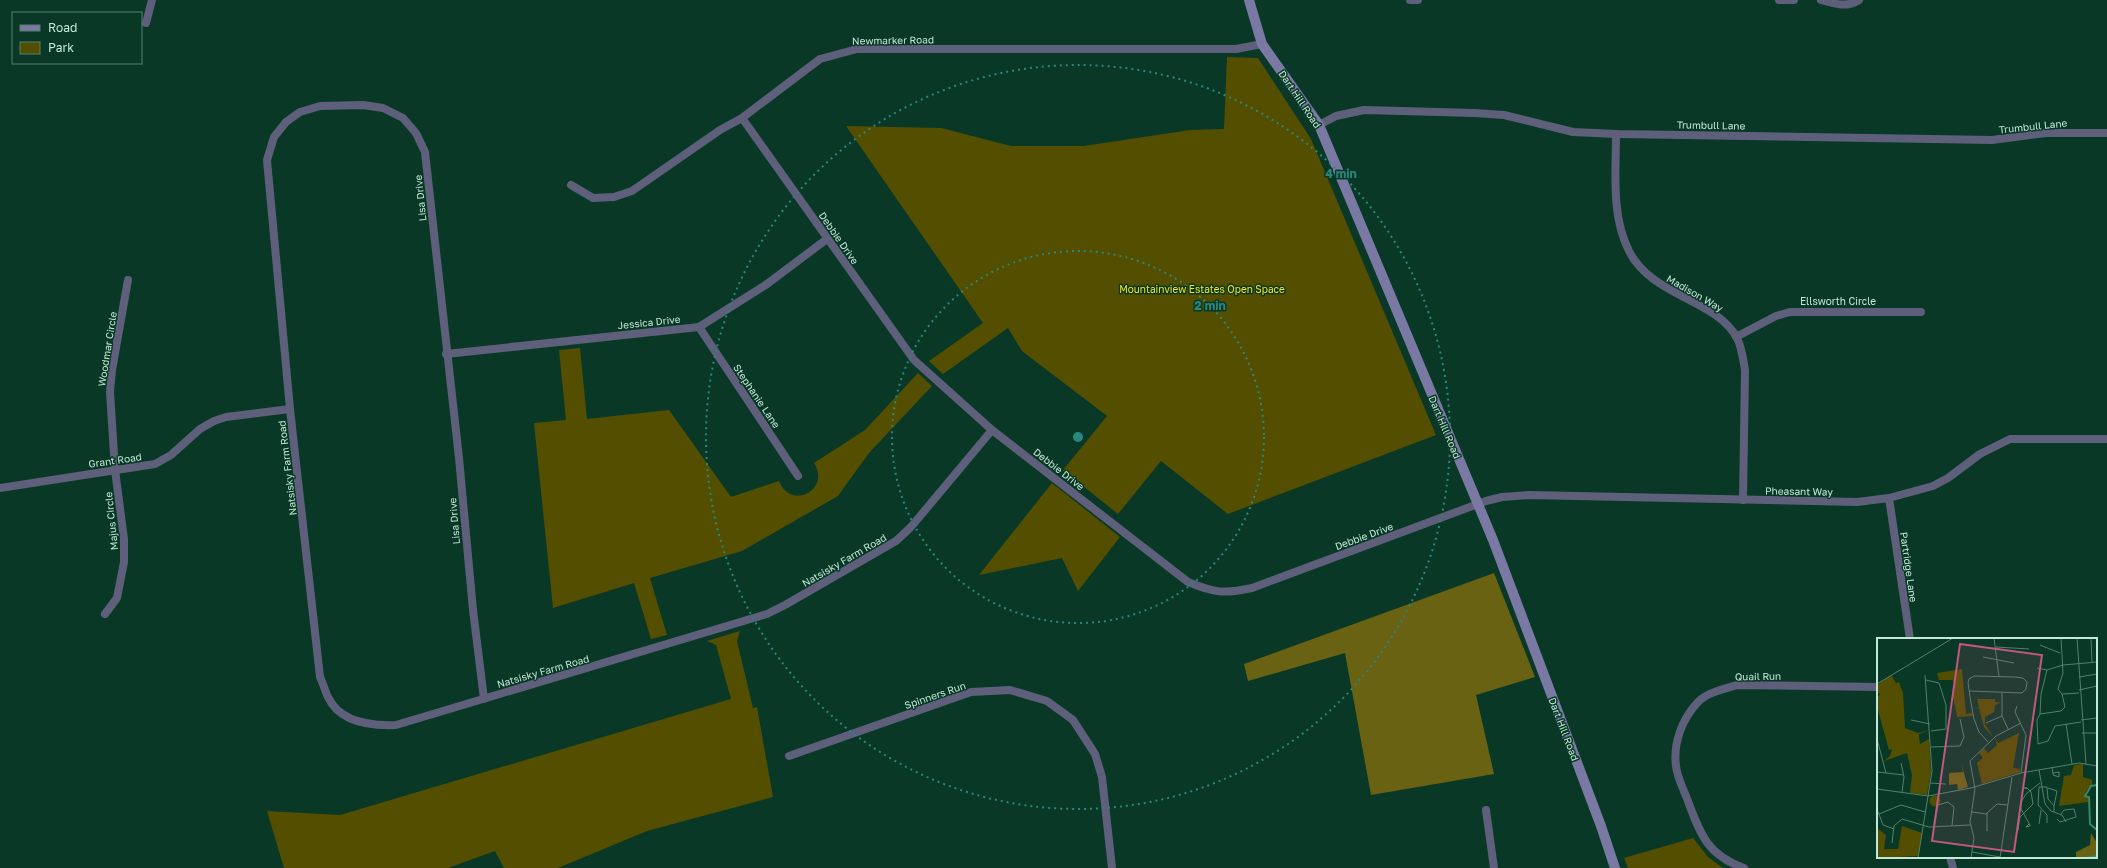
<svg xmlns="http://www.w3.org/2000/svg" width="2107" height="868" font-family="'Golos Text',sans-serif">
<rect width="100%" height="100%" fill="#0a3827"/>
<g fill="#544e00">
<polygon points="1227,57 1258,58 1311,139 1436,435 1228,514 1161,461 1118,514 1063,470 1107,416 1022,351 1008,328 943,374 929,361 983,323 846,126 941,128 1011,146 1084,146 1190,130 1224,129"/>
<path d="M580,348L587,419L669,410L731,497L779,481C791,511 831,490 814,463L865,430L918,373L932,386L869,453L838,496L742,551L650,578L667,635L651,639L634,583L553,608L534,423L566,420L559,350Z"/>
<polygon points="1052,483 1120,537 1078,591 1062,558 979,575"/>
<polygon points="740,631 737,641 753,708 757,707 773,797 647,831 558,868 504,868 495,851 448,868 284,868 267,811 340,815 731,699 716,645 707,641"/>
<polygon points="1693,838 1708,857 1723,868 1628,868 1624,858"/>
</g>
<polygon fill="#696212" points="1494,573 1535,677 1476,695 1494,774 1371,795 1345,653 1248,681 1244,664"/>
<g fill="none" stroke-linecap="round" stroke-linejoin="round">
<g stroke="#5e5f7a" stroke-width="8">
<polyline points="1410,0 1418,0"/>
<polyline points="1779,0 1794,0"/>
<path d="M1821,0C1835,4 1846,8 1859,0"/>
<polyline points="146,23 152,0"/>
<path d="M742,118L914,360L992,430L1188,582C1215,593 1224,594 1252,588L1486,501L1502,497L1529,495L1857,502L1889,498L1933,486L1948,478L1980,454L2010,439H2107"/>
<polyline points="1319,125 1336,116 1364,110 1475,113 1504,115 1573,132 1616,134 1992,140 2046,133 2107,133"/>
<path d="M1616,134C1616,172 1611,216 1629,251C1652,297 1716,299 1737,338C1742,348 1743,359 1745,370L1743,500"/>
<polyline points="571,185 593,198 614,197 632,191 720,130 742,118 820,59 857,49 1236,49 1262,44"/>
<polyline points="699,327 798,476"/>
<polyline points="1736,337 1776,316 1790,312 1921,312"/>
<polyline points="446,354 699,327 767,284 827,239"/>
<polyline points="0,488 155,464 171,455 200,429 214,421 226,417 290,409"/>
<polyline points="1889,498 1910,639"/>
<polyline points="105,614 117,598 124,562 124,539 115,470 110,392 112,370 128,280"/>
<path d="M484,699L473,610L459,458L425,152L416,133L403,118L383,108L363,105L320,106L300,112L286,122L274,137L267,160L290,409L320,677C323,683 325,691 328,697C340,723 372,726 396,725L767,614L785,605L896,541L911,527L992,430"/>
<polyline points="789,756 971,692 1010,690 1047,701 1073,720 1095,754 1102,777 1112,868"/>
<polyline points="1486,810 1494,868"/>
<polyline points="1950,857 1953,868"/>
<path d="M1744,868C1709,856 1701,836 1689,804C1685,792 1677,778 1676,766C1673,743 1682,719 1698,702C1708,692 1724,689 1737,685L1878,687"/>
</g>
<polyline stroke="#7979a4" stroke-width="10" points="1249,0 1262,44 1319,125 1493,540 1601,826 1615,868"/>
</g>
<g fill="none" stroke="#2a877e" stroke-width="2" stroke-dasharray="2 4">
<circle cx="1078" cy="437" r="186"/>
<circle cx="1078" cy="437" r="372"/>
</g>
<g text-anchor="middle" stroke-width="3" stroke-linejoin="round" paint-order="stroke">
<g font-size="10" fill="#c2e9d6" stroke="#0a3827">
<text transform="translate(893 40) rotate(-1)" y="4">Newmarker Road</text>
<text transform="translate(1300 99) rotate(56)" y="4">Dart Hill Road</text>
<text transform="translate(1711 125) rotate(1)" y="4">Trumbull Lane</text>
<text transform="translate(2033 126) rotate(-6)" y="4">Trumbull Lane</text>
<text transform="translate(420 198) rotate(-96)" y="4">Lisa Drive</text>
<text transform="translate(839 238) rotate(55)" y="4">Debbie Drive</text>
<text transform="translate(1695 293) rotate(30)" y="4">Madison Way</text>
<text x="1838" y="305">Ellsworth Circle</text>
<text transform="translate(649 322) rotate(-6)" y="4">Jessica Drive</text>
<text transform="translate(107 349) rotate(-81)" y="4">Woodmar Circle</text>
<text transform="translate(757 396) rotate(56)" y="4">Stephanie Lane</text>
<text transform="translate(1445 427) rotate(67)" y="4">Dart Hill Road</text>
<text transform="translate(115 460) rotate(-8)" y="4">Grant Road</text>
<text transform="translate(287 468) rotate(-97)" y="4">Natsisky Farm Road</text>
<text transform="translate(1059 469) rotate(38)" y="4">Debbie Drive</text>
<text transform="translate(1799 491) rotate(1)" y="4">Pheasant Way</text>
<text transform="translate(111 521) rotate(-96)" y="4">Majus Circle</text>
<text transform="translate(454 521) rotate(-95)" y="4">Lisa Drive</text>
<text transform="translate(1364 536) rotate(-20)" y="4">Debbie Drive</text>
<text transform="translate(844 560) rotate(-30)" y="4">Natsisky Farm Road</text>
<text transform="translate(1909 567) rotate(82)" y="4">Partridge Lane</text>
<text transform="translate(543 671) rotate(-16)" y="4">Natsisky Farm Road</text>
<text transform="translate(1758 676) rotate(-1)" y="4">Quail Run</text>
<text transform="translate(935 695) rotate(-19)" y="4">Spinners Run</text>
<text transform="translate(1564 729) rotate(69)" y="4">Dart Hill Road</text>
</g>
<g font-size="10" fill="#f6e511" stroke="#0a3827">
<text x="1202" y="293">Mountainview Estates Open Space</text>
</g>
</g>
<g transform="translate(1877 638)">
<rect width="220" height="220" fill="#0a3827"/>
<path d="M85,31L89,76L95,75L96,78L80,79L75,53L78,52L76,42H62L60,35ZM14,37L19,45L22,44L26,55L28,90L41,95L53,92L42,96V99L43,106L52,101L54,135L50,157L33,155L35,137L30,115L7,123L13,118L15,111L12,112L1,72L0,60L3,56L0,54V47ZM100,61H118V64L124,65L118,67L117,74L108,79V86L116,99L107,89L102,70L96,71L102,69ZM142,95L136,130L143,131V134L105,146L100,125L106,120L102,115L107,110L111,115L120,107L118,99L121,105ZM206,126V139L215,142V147L209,153L208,158L212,159L211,164L182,168L187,138L194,137L197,127ZM52.5 163a5.5 5.5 0 1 1 11 0a5.5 5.5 0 1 1-11 0ZM25,188L45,195L41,218L0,220V190L9,197L7,211H21Z" fill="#544e00"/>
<path d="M84,125L91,149L81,152L80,146L72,147V135L86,134ZM214,195L220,205V220H199V214L213,207Z" fill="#696212"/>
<path fill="none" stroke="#348767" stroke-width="2" d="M220,147L214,148L208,158L212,159L213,186L220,192M208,220L220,218"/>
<path fill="none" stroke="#547f6d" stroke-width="1" d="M117,0L122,39M200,0L209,126M214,0L215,25M163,7L183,15M119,9L152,11M106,19L137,25M160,30L170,32L186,27L220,24M202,39L220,36M49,42L62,45L69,67V91L54,93M0,46L76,0M202,52L220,48M93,53L145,55L149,51L150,44L146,40L138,39L97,38L92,41L91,45L94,65L97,81L102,94L111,104M125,54V78L131,91M185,56L202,55M140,68L138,74L149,97L144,135M163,76L184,73L188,69L185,56L181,51L186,35L184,0M163,76L164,56L170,32M34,82L53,86M204,82L220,80M109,85L125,78M189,86L195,126M205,95H220M0,101L9,135M161,106L171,103L178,88L204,84M161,106L160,82L163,76M54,109L83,108L87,99L83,81M24,125L27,139L25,154M175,129L176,136V137L182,139V134L176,135M162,132L168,166L174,173L185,177L189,184M0,134L27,137M53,145L69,146M171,150L180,153L177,168M0,151L51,158L55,133L48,37M0,171L6,187L17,191M95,174L109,176L120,166L131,167M2,176L24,167L48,174M180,181L183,184L199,179L197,171L187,172L184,176M170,185V177L161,167L162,149H170L171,161L177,168V174M152,186L149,189L153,188V187L144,171V164L149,156L163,145M162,186L164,172M141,187V192L143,179L156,166L154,154L150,150H146H150M57,189L61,167L71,164L77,169L75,188M110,193V175M15,205L17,188L25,181L52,189L93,187M95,214L123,219M41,220L51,158L94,150L144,135L202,125L220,128M94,220L97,200L93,184L98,151L93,123L119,98L144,85M123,220L135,139"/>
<path fill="#c25780" fill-opacity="0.15" stroke="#c25780" stroke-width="2" d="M83,6L165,17L137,214L55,203Z"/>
<rect width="220" height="220" fill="none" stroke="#c2e9d6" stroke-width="2"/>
</g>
<circle cx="1078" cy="437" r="6" fill="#2a877e" stroke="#0a3827" stroke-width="2"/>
<g font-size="12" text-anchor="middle" font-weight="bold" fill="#2a877e" stroke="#0a3827" stroke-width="3" stroke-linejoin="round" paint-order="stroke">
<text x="1341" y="178">4 min</text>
<text x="1210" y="310">2 min</text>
</g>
<rect x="12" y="12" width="130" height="52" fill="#0a3827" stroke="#547f6d"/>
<rect x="20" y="25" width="20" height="6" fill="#7979a4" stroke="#547f6d"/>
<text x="48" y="32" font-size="12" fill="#c2e9d6">Road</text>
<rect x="20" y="42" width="20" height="12" fill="#544e00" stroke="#547f6d"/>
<text x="48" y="52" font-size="12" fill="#c2e9d6">Park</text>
</svg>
